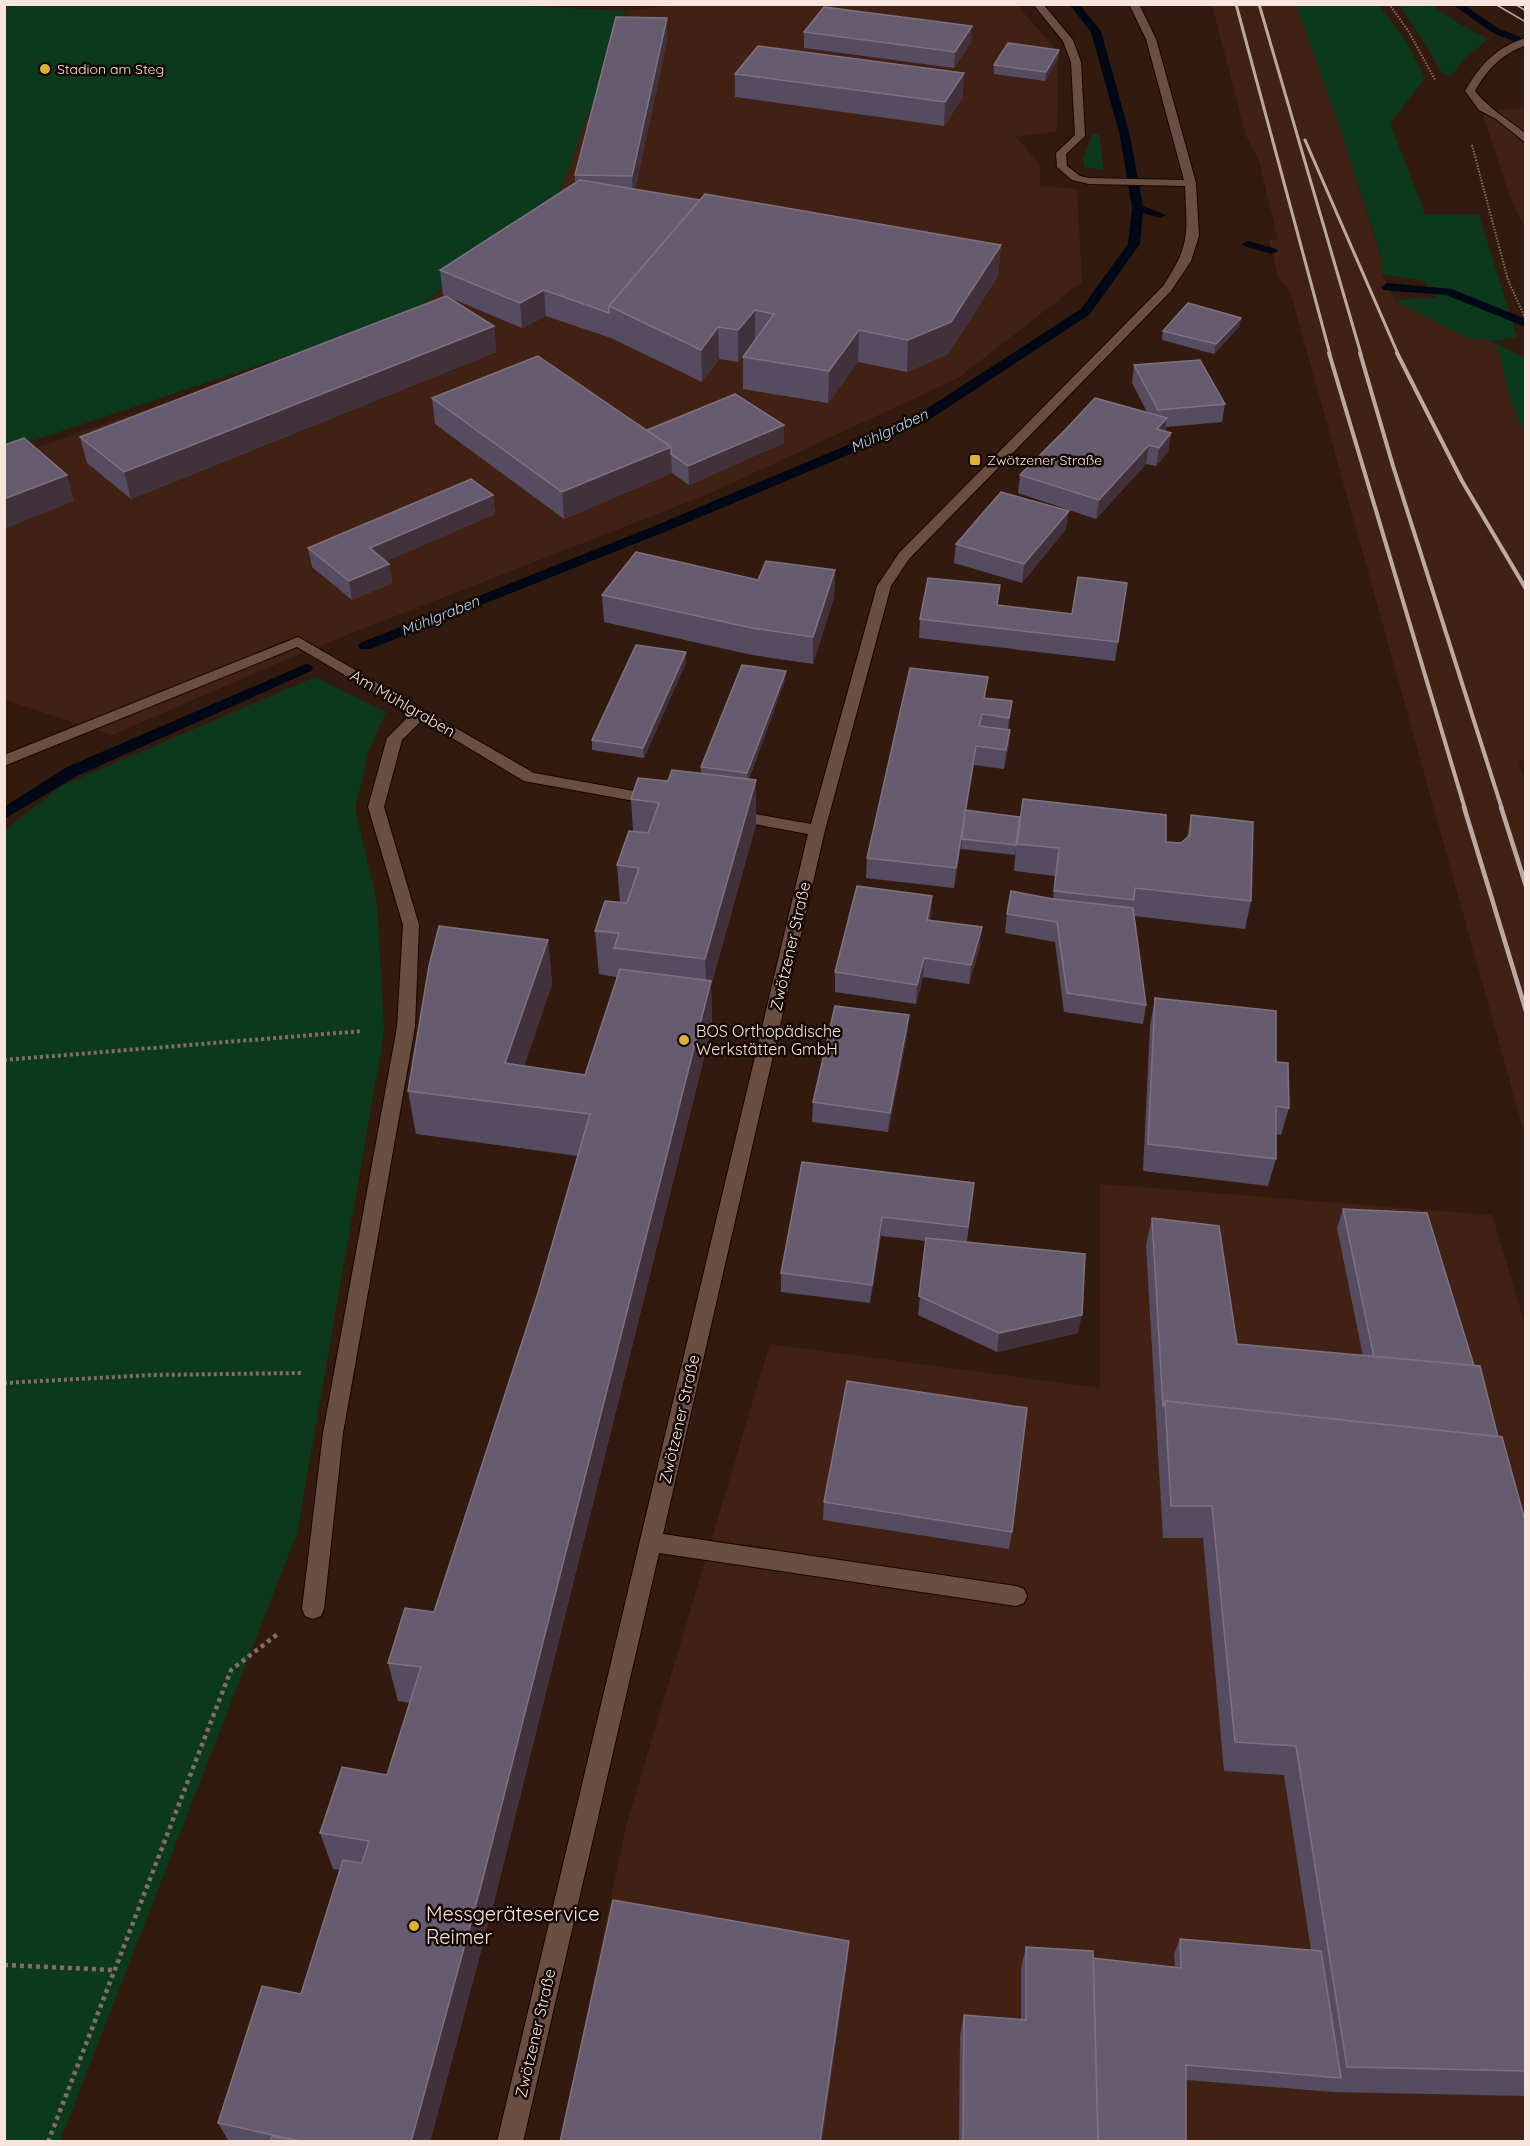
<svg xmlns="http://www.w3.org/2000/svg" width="1530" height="2146" font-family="Quicksand,sans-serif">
<rect width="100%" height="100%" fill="#331a0f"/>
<g fill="#412113">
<polygon points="686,4 1017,5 1057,50 1058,58 1057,131 1016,137 1039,164 1041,186 1077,189 1082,282 958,378 711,493 311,649 112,735 5,700 4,459 404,321 559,195 626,11"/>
<polygon points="1212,5 1297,5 1337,119 1382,260 1382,274 1394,300 1467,338 1491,341 1498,349 1512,406 1525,433 1526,760 1518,761 1526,784 1525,1136 1290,291 1279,279 1269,240 1278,240 1259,161 1246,136"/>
<polygon points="1525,108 1525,229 1510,197 1482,112"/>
<polygon points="1100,1184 1492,1215 1526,1328 1525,2141 560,2142 626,1826 770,1344 1100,1388"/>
</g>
<g fill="#0c391c">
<polygon points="488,4 626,11 559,195 410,315 5,450 4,5"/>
<polygon points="1296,5 1379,5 1406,41 1425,78 1390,123 1425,214 1479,215 1517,337 1492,341 1525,358 1525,433 1512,406 1498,349 1491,341 1467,338 1394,300 1437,298 1424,281 1382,274 1382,259 1337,119"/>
<polygon points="1399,5 1432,5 1461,25 1488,39 1462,61 1451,76 1443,74 1424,42"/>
<polygon points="1093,134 1099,134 1104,170 1084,167 1083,158"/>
<polygon points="315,677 386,712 369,750 355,808 377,903 384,1029 382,1045 297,1533 60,2141 5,2141 5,830 61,786"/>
</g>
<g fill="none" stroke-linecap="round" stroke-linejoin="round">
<g fill="#000815" fill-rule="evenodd">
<polygon points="1069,4 1079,4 1101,31 1130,136 1143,206 1166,215 1160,218 1143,213 1140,244 1089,315 924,423 667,531 370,649 360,649 358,646 360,643 657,525 914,417 1081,309 1128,244 1132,208 1120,136 1091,32"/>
<polygon points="1452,4 1463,4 1499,29 1526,39 1526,46 1493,33"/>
<polygon points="1248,241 1276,249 1278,251 1272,254 1244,246 1242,244"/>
<polygon points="1387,283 1452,289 1526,319 1526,327 1446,295 1383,290 1381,287"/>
<polygon points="306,664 311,665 313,668 311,671 79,775 4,819 4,807 67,767"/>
</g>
<defs>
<g id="minor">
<path d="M1033,4H1043L1073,40L1081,62L1085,136L1066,154L1067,166L1080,176L1089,178L1184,180L1146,39L1129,4H1139L1156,39L1196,183L1199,236L1191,261L1171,291L909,559L891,586L825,830L663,1534L1016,1586L1024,1589L1027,1596L1024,1603L1016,1606L659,1553L523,2142H497L808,834L733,820L727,819L725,815L727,811L733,810L811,824L877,586L899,553L1163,286C1191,244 1187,234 1185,186L1089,184L1072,180L1057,167L1056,153L1075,135L1071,62L1063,41Z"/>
<path d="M1526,38V45C1501,55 1488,68 1475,91C1489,109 1508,119 1526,134V143L1496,119L1479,110L1465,91C1480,65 1496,47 1526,38Z"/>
<polygon points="298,637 534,773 656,795 664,800 656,805 524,781 422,720 402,740 384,807 419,925 415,1027 343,1433 324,1609 321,1616 313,1619 305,1616 302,1609 323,1433 397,1027 403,925 368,807 387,738 411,714 297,647 4,766 4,755"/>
</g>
</defs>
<use href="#minor" stroke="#190400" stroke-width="2"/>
<g stroke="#836d63" stroke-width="2" stroke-dasharray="1.5 1.5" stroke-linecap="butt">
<polyline points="1389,4 1409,32 1435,80"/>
<polyline points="1472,145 1508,280 1526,320"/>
</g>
<g stroke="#836d63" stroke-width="4" stroke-dasharray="3 3" stroke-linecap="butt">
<polyline points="4,1060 362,1031"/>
<polyline points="4,1383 152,1375 301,1373"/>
</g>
<g stroke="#836d63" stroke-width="4.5" stroke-dasharray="4 4" stroke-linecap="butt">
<polyline points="4,1965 113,1970"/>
<polyline points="48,2142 231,1670 279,1633"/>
</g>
<use href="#minor" fill="#6b4e42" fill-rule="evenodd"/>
<g stroke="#bda9a0" stroke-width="1.5">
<polyline points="1495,4 1526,22"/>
<polyline points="1515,4 1526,11"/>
</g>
<g stroke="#bda9a0" stroke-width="3">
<polyline points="1236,4 1330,354"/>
<polyline points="1259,4 1361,354"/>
<polyline points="1305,140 1398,354"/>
</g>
<g stroke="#bda9a0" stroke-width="4">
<polyline points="1329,353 1465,809"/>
<polyline points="1360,353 1393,466 1502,809"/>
<polyline points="1397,353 1462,481 1526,589"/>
</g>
<g stroke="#bda9a0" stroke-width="4.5">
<polyline points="1464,807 1526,1011"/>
<polyline points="1501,807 1526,886"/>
</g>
</g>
<g fill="#564c62">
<polygon points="667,18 667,41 635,189 700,200 1001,245 998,276 948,354 907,372 858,362 828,403 743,389 743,357 748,350 738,362 719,359 702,382 611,338 546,316 522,328 448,297 494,326 496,352 131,499 87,463 80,437 445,296 443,295 440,270 575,182 575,175"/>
<polygon points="804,32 971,42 954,68 804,48"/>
<polygon points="1059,50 1058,58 1045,81 994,74 994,65"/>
<polygon points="735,74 963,97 944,126 735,97"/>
<polygon points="1241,318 1239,327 1214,354 1162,340 1163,331"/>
<polygon points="1134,365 1225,404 1222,422 1166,427 1165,432 1171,433 1168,452 1156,466 1146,464 1096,519 1018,493 1020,475 1147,412 1132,383"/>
<polygon points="432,398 647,430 784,443 689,485 672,473 564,519 435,424"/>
<polygon points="493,495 495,514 386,561 389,564 392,583 352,600 312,567 308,548"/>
<polygon points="1066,529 1022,583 954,563 956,544"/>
<polygon points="835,570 834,597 813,664 752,655 604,622 602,595 758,580"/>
<polygon points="1127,583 1115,661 919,638 920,619 998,605 1072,614"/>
<polygon points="686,652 686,662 644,758 592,750 592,740"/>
<polygon points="785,680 749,779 756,824 711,986 712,1025 490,1917 430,2142 229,2142 218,2123 301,1994 340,1870 333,1869 320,1833 387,1775 410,1703 398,1701 388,1663 434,1612 538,1293 578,1156 416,1134 408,1091 548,940 552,984 524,1066 585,1075 616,980 616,977 599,974 595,931 620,902 617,865 633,831 631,799 668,781 701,774 701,767"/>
<polygon points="986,698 1012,701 1008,729 1010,730 1008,749 1004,769 974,765 966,810 1166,842 1181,843 1187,838 1191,815 1251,901 1245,929 1134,916 1146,1005 1143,1024 1064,1012 1055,942 1005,933 1007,914 1053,899 1055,876 1014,871 1016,848 1015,855 961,849 962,839 954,888 866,878 867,858"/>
<polygon points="932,896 930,920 980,946 969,984 923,977 916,1004 835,992 835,972"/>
<polygon points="1155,998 1276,1062 1289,1108 1281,1135 1276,1134 1276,1159 1268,1186 1143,1171 1150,1025"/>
<polygon points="909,1015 907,1035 888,1132 812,1122 813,1102"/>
<polygon points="802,1162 974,1183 967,1242 1078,1333 997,1352 918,1315 926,1241 881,1236 870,1303 781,1292 781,1273"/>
<polygon points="1343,1209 1474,1366 1526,1524 1526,2096 1333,2092 1186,2080 1186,2142 959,2142 960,2035 964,2015 1021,2019 1021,1968 1026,1947 1093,1958 1175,1967 1174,1954 1180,1939 1311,1950 1284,1775 1224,1771 1203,1538 1163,1538 1146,1245 1152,1218 1237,1344 1363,1356 1337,1228"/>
<polygon points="824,1502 1012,1532 1009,1549 823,1520"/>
</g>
<g fill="#41313b">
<polygon points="667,18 667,41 633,201 632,176"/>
<polygon points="972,26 971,42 954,68 955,52"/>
<polygon points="1059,50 1058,58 1045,81 1046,72"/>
<polygon points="964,73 963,97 944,126 945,102"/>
<polygon points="1001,245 998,276 948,354 907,372 908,340"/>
<polygon points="544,290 546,316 522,328 520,303"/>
<polygon points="755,310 755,342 738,362 738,330"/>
<polygon points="1241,318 1239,327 1214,354 1216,344"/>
<polygon points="494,326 496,352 131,499 124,472"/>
<polygon points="718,327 719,359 702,382 701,350"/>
<polygon points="859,330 858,362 828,403 829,371"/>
<polygon points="1167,418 1164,436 1154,448 1157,429"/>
<polygon points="784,425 784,443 689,485 688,466"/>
<polygon points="1171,433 1168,452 1156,466 1159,448"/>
<polygon points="1149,445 1146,464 1096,519 1099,500"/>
<polygon points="671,447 672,473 564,519 562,492"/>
<polygon points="67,475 74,501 4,529 4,499"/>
<polygon points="493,495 495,514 373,567 370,548"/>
<polygon points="1069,511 1066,529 1022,583 1024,564"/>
<polygon points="389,564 392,583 352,600 349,581"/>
<polygon points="835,570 834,597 813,664 813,637"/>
<polygon points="686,652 686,662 644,758 643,748"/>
<polygon points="786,671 785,680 747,783 747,773"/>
<polygon points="1012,701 1010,721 1007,737 1009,718"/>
<polygon points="1010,730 1008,749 1004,769 1006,750"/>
<polygon points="976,746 974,765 954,888 956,868"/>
<polygon points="756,780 756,824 711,986 712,1025 490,1917 430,2142 411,2142 707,999 705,959"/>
<polygon points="932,896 931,916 925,939 927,920"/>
<polygon points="982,927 980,946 969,984 971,965"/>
<polygon points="548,940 552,984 511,1104 505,1063"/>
<polygon points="924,958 923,977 916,1004 917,985"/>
<polygon points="909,1015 907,1035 888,1132 890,1113"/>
<polygon points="882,1217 881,1236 870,1303 872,1285"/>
<polygon points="1082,1315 1078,1333 997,1352 999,1333"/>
<polygon points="849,1941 847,1963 822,2142 820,2142"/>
</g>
<g fill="#675c6f" stroke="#7e7281" stroke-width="1.5">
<polygon points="824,7 972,26 955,52 804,32"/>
<polygon points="616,17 667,18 632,176 575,175"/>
<polygon points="1008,43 1059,50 1046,72 994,65"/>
<polygon points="758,46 964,73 945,102 735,74"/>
<polygon points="580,180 700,200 609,306 609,313 544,290 520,303 440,270"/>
<polygon points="705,194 1001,245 951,322 908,340 859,330 829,371 743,357 774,314 755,310 738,330 718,327 701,350 609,306"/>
<polygon points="446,296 494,326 124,472 80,437"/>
<polygon points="1188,303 1241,318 1216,344 1163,331"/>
<polygon points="538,356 671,447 562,492 432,398"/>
<polygon points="1200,360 1225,404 1158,410 1134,365"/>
<polygon points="735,394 784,425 688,466 671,454 671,447 647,430"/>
<polygon points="1095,398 1167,418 1157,429 1171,433 1159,448 1149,445 1099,500 1020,475 1066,429"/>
<polygon points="24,438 67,475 4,499 4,445"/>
<polygon points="471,479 493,495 370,548 389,564 349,581 308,548"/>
<polygon points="1001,492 1069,511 1024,564 956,544"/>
<polygon points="636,552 758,580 766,561 835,570 813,637 752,628 602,595"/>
<polygon points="1078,577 1127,583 1118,642 920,619 928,578 1000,585 997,605 1072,614"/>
<polygon points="636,645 686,652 643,748 592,740"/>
<polygon points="742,665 786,671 747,773 701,767"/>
<polygon points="910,668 988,677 984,698 1012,701 1009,718 982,714 979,726 1010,730 1006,750 976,746 956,868 867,858"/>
<polygon points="672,770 756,780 705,959 614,948 619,933 595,931 605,901 627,903 639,868 617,865 629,831 648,833 659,803 631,799 638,778 668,781"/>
<polygon points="1023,799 1166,815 1166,842 1181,843 1190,835 1191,815 1253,822 1251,901 1135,888 1134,900 1054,891 1059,848 1017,844"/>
<polygon points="965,810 1020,817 1016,845 962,839"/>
<polygon points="857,886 932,896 927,920 982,927 971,965 924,958 917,985 835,972"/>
<polygon points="1011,891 1053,899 1133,908 1146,1005 1067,993 1057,922 1007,914"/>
<polygon points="439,926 548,940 505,1063 585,1075 620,969 711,981 482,1882 411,2142 305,2142 218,2123 262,1986 301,1994 343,1860 362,1863 369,1841 320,1833 342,1767 387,1775 421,1667 388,1663 405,1608 434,1612 538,1293 590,1114 408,1091 429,966"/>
<polygon points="1155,998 1276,1011 1276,1062 1288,1063 1289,1108 1276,1106 1276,1159 1148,1144"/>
<polygon points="835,1006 909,1015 890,1113 813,1102"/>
<polygon points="802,1162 974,1183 968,1227 882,1217 872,1285 781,1273"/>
<polygon points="1343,1209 1427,1213 1474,1366 1374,1357"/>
<polygon points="1152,1218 1219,1226 1237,1344 1480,1366 1498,1437 1165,1401 1163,1407"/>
<polygon points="926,1238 1085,1254 1082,1315 999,1333 919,1296"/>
<polygon points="847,1381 1027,1408 1012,1532 824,1502"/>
<polygon points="1165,1401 1502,1437 1526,1524 1526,1676 1524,1676 1526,1684 1526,2071 1347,2067 1296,1746 1235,1742 1212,1506 1171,1506"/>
<polygon points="613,1900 849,1941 820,2142 560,2142"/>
<polygon points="1180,1939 1321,1951 1341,2078 1186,2065 1186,2142 1098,2142 1093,1958 1181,1968"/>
<polygon points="1026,1947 1093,1951 1098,2142 963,2142 964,2015 1026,2020"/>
<polygon points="272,2136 301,2142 270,2142"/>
</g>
<g fill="#dcb233" stroke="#130804" stroke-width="2">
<circle cx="45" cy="69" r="6"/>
<rect x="969" y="454" width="12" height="12" rx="3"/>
<circle cx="684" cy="1040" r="6"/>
<circle cx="414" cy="1926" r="6"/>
</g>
<g text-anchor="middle" stroke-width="5" stroke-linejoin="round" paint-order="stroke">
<g font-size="14" fill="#f7e5dd" stroke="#130804" text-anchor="start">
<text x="57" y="74">Stadion am Steg</text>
<text x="987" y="465">Zwötzener Straße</text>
</g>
<g font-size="15" font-style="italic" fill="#b9daf4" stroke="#130804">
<text transform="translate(889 431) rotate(-25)" y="5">Mühlgraben</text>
<text transform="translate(440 616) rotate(-22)" y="5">Mühlgraben</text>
</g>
<g font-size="16" fill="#f7e5dd" stroke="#130804">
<text transform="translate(403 703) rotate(30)" y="6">Am Mühlgraben</text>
<text transform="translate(790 946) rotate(-77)" y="6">Zwötzener Straße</text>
<text transform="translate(679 1419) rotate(-77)" y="6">Zwötzener Straße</text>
<text transform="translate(535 2033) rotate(-77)" y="6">Zwötzener Straße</text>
</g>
<g font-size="16" fill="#f7e5dd" stroke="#130804" text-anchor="start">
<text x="696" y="1037">BOS Orthopädische<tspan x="696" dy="18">Werkstätten GmbH</tspan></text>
</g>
<g font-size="20" fill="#f7e5dd" stroke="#130804" text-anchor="start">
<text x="426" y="1921">Messgeräteservice<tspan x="426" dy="23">Reimer</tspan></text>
</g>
</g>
<rect width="1530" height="2146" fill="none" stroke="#f7e5dd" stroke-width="12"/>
</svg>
